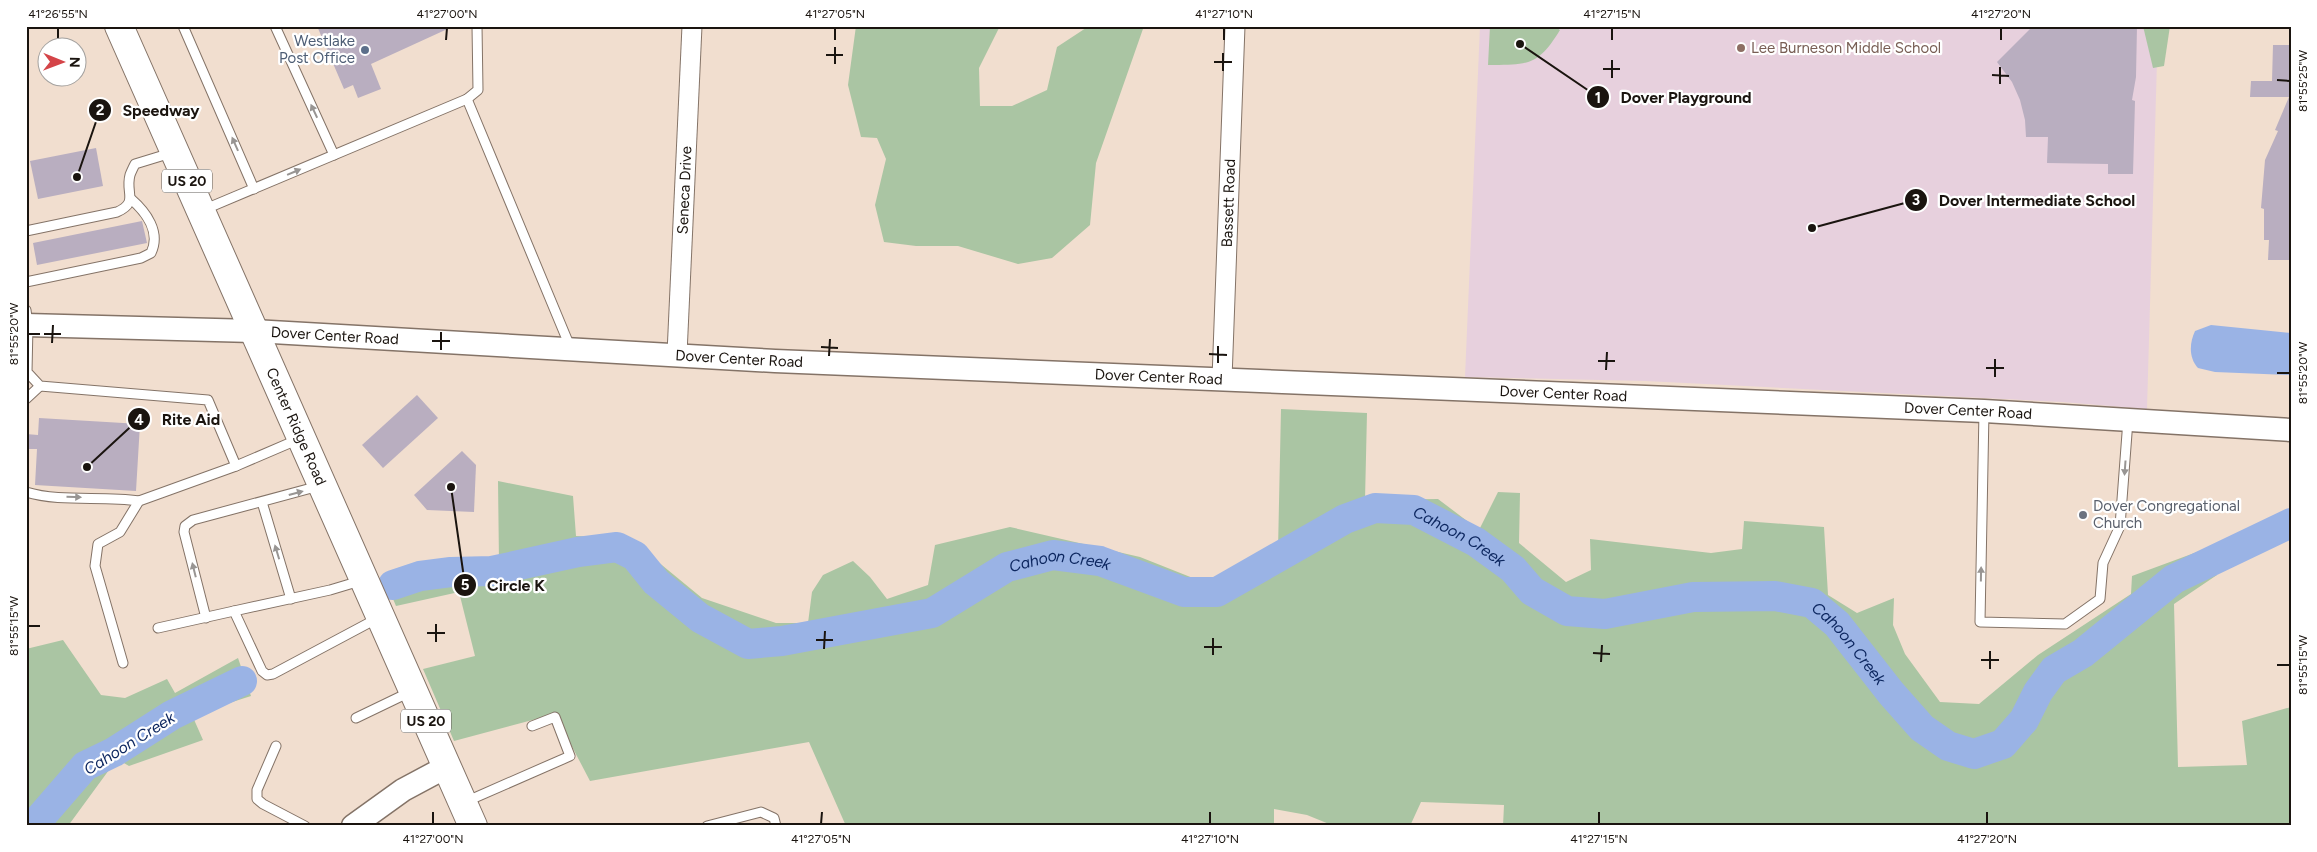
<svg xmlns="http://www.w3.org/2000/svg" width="2317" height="852" font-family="Figtree,sans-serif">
<rect width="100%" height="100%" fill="#f1decf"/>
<polygon fill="#e7d0dd" points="1480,26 2158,26 2147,409 2062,402 1645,381 1465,377"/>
<g fill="#aac5a3">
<polygon points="856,26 1000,26 979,68 980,106 1012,106 1047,90 1057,47 1089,26 1144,26 1096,163 1090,225 1052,258 1018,264 958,246 916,246 884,242 875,205 886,159 877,138 861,137 848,85"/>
<path d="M1490,26H1554L1560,30C1538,66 1528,65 1488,65Z"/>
<polygon points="2143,26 2170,26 2164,66 2153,68"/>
<polygon points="1281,409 1367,413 1365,500 1438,499 1479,530 1498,492 1520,493 1519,543 1566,582 1591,570 1590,539 1711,553 1742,549 1744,521 1824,527 1828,595 1857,613 1894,598 1893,625 1905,654 1940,702 1979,704 2038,655 2131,594 2132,576 2216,545 2217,575 2174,604 2178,767 2247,765 2242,721 2291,707 2291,826 1503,826 1504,805 1421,802 1410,826 1334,826 1307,815 1274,809 1274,826 846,826 809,742 590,781 555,714 454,741 423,669 475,656 459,592 396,606 385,580 499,562 498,481 573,496 576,536 629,538 702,598 776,623 808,623 812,592 823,575 853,561 870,577 887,599 928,585 935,545 1010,527 1140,557 1203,582 1278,550"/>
<polygon points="63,640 101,695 125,698 167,679 175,693 238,658 251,696 192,715 203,740 129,766 117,759 68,826 26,826 26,649"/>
</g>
<path fill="#9ab3e5" d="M2211,325L2291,333V375L2215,372L2198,368C2189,358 2189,344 2195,331Z"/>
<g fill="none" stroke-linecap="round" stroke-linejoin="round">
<g stroke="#9ab3e5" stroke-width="30">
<path id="s1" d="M393,585L420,576L451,572L492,571L578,552L617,547L635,556L656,582L700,618L748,644L782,641L932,613L1007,567L1053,555L1100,561L1184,592H1217L1345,519L1375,508L1414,510L1476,542L1513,569L1532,591L1567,611L1605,614L1693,597L1775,596L1812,603L1837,624L1891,693L1922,728L1948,746L1974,754L2003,744L2024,720L2038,692L2054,670L2083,653L2174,579L2291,523"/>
<polyline points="33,826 85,766 114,752 172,715 242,681"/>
</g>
</g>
<g fill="#b9aec0">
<polygon points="317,26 454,26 371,64 381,89 358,98 353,85 344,89"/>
<polygon points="2033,26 2137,26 2136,77 2132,100 2135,101 2133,174 2108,174 2108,164 2047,163 2048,137 2026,137 2025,120 2020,100 2012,82 1997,62"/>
<polygon points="2273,45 2291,45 2291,260 2268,260 2269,240 2264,240 2264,209 2261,208 2265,160 2278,131 2275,130 2289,97 2250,97 2251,81 2272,81"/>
<polygon points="96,148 103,186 38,199 30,161"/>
<polygon points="142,221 147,243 37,265 33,243"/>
<polygon points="417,395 438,418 383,468 362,445"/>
<polygon points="39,418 140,424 136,491 35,485 37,449 26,449 26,434 38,435"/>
<polygon points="462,451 476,465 474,512 427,510 414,495"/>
</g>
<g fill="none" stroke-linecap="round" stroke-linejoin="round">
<defs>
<g id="service">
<polyline points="183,26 254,189"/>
<polyline points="275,26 334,155"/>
<polyline points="467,99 478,90 477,26"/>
<polyline points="203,210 467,99 571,349"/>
<path d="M26,231L117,212C139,202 125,193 130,175C131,172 133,168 135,164L171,153"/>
<path d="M26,282L141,258L151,253C161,232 146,212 131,199"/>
<polyline points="26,310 28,325 27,372 40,386 208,400 236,466 299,439"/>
<polyline points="26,399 40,386"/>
<polyline points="1984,411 1980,622 2065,624 2100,599 2103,563 2120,526 2128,420"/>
<path d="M26,492C62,503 102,495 139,501"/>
<polyline points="262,502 291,599"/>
<polyline points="360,581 330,590 234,611 262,671 267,675 273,674 378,618"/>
<polyline points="206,618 184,532 185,526 193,520 319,486"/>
<polyline points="158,628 234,611"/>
<polyline points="123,663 95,566 98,544 120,532 139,501 236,466"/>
<polyline points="356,718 410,692"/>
<polyline points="276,746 257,790 257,799 263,804 305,826"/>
<polyline points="465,802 570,756 555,717 532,726"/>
<polyline points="707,826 761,812 774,818 776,826"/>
</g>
<g id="minor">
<path id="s2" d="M677,354L692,26"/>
<path id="s3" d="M1222,379L1235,26"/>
</g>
<g id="tertiary">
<path id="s4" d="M26,325L253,331L775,361L1984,411L2291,430"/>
<polyline points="353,826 403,790 446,767"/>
</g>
<g id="primary">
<path id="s5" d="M119,26L473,826"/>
</g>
</defs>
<use href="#service" stroke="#847367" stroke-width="11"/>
<use href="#minor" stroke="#847367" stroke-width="21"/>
<use href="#tertiary" stroke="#847367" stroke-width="25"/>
<use href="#primary" stroke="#847367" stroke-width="30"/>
<use href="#service" stroke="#fff" stroke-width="9"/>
<use href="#minor" stroke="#fff" stroke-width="19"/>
<use href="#tertiary" stroke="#fff" stroke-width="22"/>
<use href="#primary" stroke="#fff" stroke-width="28"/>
</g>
<defs><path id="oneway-solid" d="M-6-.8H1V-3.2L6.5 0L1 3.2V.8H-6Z" transform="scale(1.25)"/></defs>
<g fill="#989593">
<use href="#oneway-solid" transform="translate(314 111) rotate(-115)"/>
<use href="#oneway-solid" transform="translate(235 144) rotate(-114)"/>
<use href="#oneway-solid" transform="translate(294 172) rotate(-23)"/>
<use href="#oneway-solid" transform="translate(2125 468) rotate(94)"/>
<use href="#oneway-solid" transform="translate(296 493) rotate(-15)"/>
<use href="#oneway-solid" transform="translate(74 497) rotate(1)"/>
<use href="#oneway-solid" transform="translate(277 552) rotate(-107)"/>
<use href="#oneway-solid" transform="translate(194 570) rotate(-104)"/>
<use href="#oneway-solid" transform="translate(1981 574) rotate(-89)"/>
</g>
<path fill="none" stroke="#1a140f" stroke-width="2" d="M58,40V28M446,40L447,28M835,40V28M1224,40V28M1612,40V28M2001,40V28M826,55H843M1214,62H1232M835,64V47M1603,69H1620M1223,71V53M1992,75L2009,76M1612,78V60M2277,80L2290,81M2000,84V67M28,334H40M44,334H61M432,341H450M52,343L53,325M821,347L838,348M441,350V332M1209,354L1227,355M829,356L830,339M1598,361H1615M1218,363V346M1986,368H2004M1606,370L1607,352M2277,373H2290M1995,377V359M28,626H40M427,633H445M816,640H833M436,642V624M1204,647H1222M824,649L825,631M1593,653L1610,654M1213,655V638M1981,660H1999M1601,662L1602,645M2277,665H2290M1990,669V651M433,824V812M821,824L822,812M1210,824V812M1599,824V812M1987,824V812"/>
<circle fill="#8d6e63" stroke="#fff" stroke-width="2" cx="1741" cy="48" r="5"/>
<circle fill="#5c6f8a" stroke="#fff" stroke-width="2" cx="365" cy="50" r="5"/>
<circle fill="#6b7280" stroke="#fff" stroke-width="2" cx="2083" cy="515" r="5"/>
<g text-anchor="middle" stroke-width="4.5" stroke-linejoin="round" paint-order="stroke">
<g fill="#fff" stroke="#5f5a57" stroke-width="1">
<rect x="162" y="169.5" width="50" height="23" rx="4"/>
<rect x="401" y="709.5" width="50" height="23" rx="4"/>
</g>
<g font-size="14" font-weight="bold" fill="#1a140f">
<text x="187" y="186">US 20</text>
<text x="426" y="726">US 20</text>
</g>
<g font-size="15" fill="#4e5e75" stroke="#fff" text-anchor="end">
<text x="355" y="46">Westlake<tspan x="355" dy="17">Post Office</tspan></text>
</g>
<g font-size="15" fill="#785e54" stroke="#fff" text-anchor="start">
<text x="1751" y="53">Lee Burneson Middle School</text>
</g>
<g font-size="15" fill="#1a140f" stroke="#fff">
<text dy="5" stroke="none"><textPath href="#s2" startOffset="164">Seneca Drive</textPath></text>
<text dy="5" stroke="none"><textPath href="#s3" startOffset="176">Bassett Road</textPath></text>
<text dy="5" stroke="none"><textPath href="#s4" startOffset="309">Dover Center Road</textPath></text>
<text dy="5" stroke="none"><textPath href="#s4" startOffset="714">Dover Center Road</textPath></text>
<text dy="5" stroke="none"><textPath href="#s4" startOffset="1134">Dover Center Road</textPath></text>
<text dy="5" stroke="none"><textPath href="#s4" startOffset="1539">Dover Center Road</textPath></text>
<text dy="5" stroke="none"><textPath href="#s4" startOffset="1944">Dover Center Road</textPath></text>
<text dy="5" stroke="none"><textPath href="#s5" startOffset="438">Center Ridge Road</textPath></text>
</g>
<g font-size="15" fill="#5b616d" stroke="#fff" text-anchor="start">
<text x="2093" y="511">Dover Congregational<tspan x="2093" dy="17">Church</tspan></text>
</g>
<g font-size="16" font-style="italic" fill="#0c265f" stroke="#fff">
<text dy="6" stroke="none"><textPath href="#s1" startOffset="1156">Cahoon Creek</textPath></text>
<text dy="6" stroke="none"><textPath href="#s1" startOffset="722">Cahoon Creek</textPath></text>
<text dy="6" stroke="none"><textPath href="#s1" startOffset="1591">Cahoon Creek</textPath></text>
<text transform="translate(129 743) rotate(-32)" y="6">Cahoon Creek</text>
</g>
</g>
<path fill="none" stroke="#1a140f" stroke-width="2" d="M1520 44L1598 97M77 177L100 110M1812 228L1916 200M87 467L139 419M451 487L465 585"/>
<g fill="#1a140f" stroke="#fff" stroke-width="2">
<circle cx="1520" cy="44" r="5"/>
<circle cx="77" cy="177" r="5"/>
<circle cx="1812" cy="228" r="5"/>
<circle cx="87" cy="467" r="5"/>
<circle cx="451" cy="487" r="5"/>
<circle cx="1598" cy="97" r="12"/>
<circle cx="100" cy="110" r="12"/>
<circle cx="1916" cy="200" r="12"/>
<circle cx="139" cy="419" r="12"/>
<circle cx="465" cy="585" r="12"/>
</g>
<g font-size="15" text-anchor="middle" font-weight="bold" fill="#fff">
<text x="1598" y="103">1</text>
<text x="100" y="115">2</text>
<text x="1916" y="205">3</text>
<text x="139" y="425">4</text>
<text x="465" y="590">5</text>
</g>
<g font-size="16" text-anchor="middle" font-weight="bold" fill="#1a140f" stroke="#fff" stroke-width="4.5" stroke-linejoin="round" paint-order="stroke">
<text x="1686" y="103">Dover Playground</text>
<text x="161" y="116">Speedway</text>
<text x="2037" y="206">Dover Intermediate School</text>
<text x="191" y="425">Rite Aid</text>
<text x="516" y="591">Circle K</text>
</g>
<rect width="2317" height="852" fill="none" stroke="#ffffff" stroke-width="55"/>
<g transform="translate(62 62) rotate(91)"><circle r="24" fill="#ffffff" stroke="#a3a19f"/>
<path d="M0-4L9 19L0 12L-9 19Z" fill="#d44448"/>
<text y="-8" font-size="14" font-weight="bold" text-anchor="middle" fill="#1a140f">N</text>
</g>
<rect x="28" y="28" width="2262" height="796" fill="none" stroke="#1a140f" stroke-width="2"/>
<g font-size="12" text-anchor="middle" fill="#1a140f">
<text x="58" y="18">41°26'55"N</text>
<text x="447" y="18">41°27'00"N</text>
<text x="835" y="18">41°27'05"N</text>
<text x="1224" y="18">41°27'10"N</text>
<text x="1612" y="18">41°27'15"N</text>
<text x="2001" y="18">41°27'20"N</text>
<text transform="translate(2303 81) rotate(-90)" y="4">81°55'25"W</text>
<text transform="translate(14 334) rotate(-90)" y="4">81°55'20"W</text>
<text transform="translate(2303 373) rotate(-90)" y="4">81°55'20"W</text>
<text transform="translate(14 626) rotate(-90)" y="4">81°55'15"W</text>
<text transform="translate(2303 665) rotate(-90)" y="4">81°55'15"W</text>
<text x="433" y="843">41°27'00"N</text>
<text x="821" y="843">41°27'05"N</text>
<text x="1210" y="843">41°27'10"N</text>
<text x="1599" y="843">41°27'15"N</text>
<text x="1987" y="843">41°27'20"N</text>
</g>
</svg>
